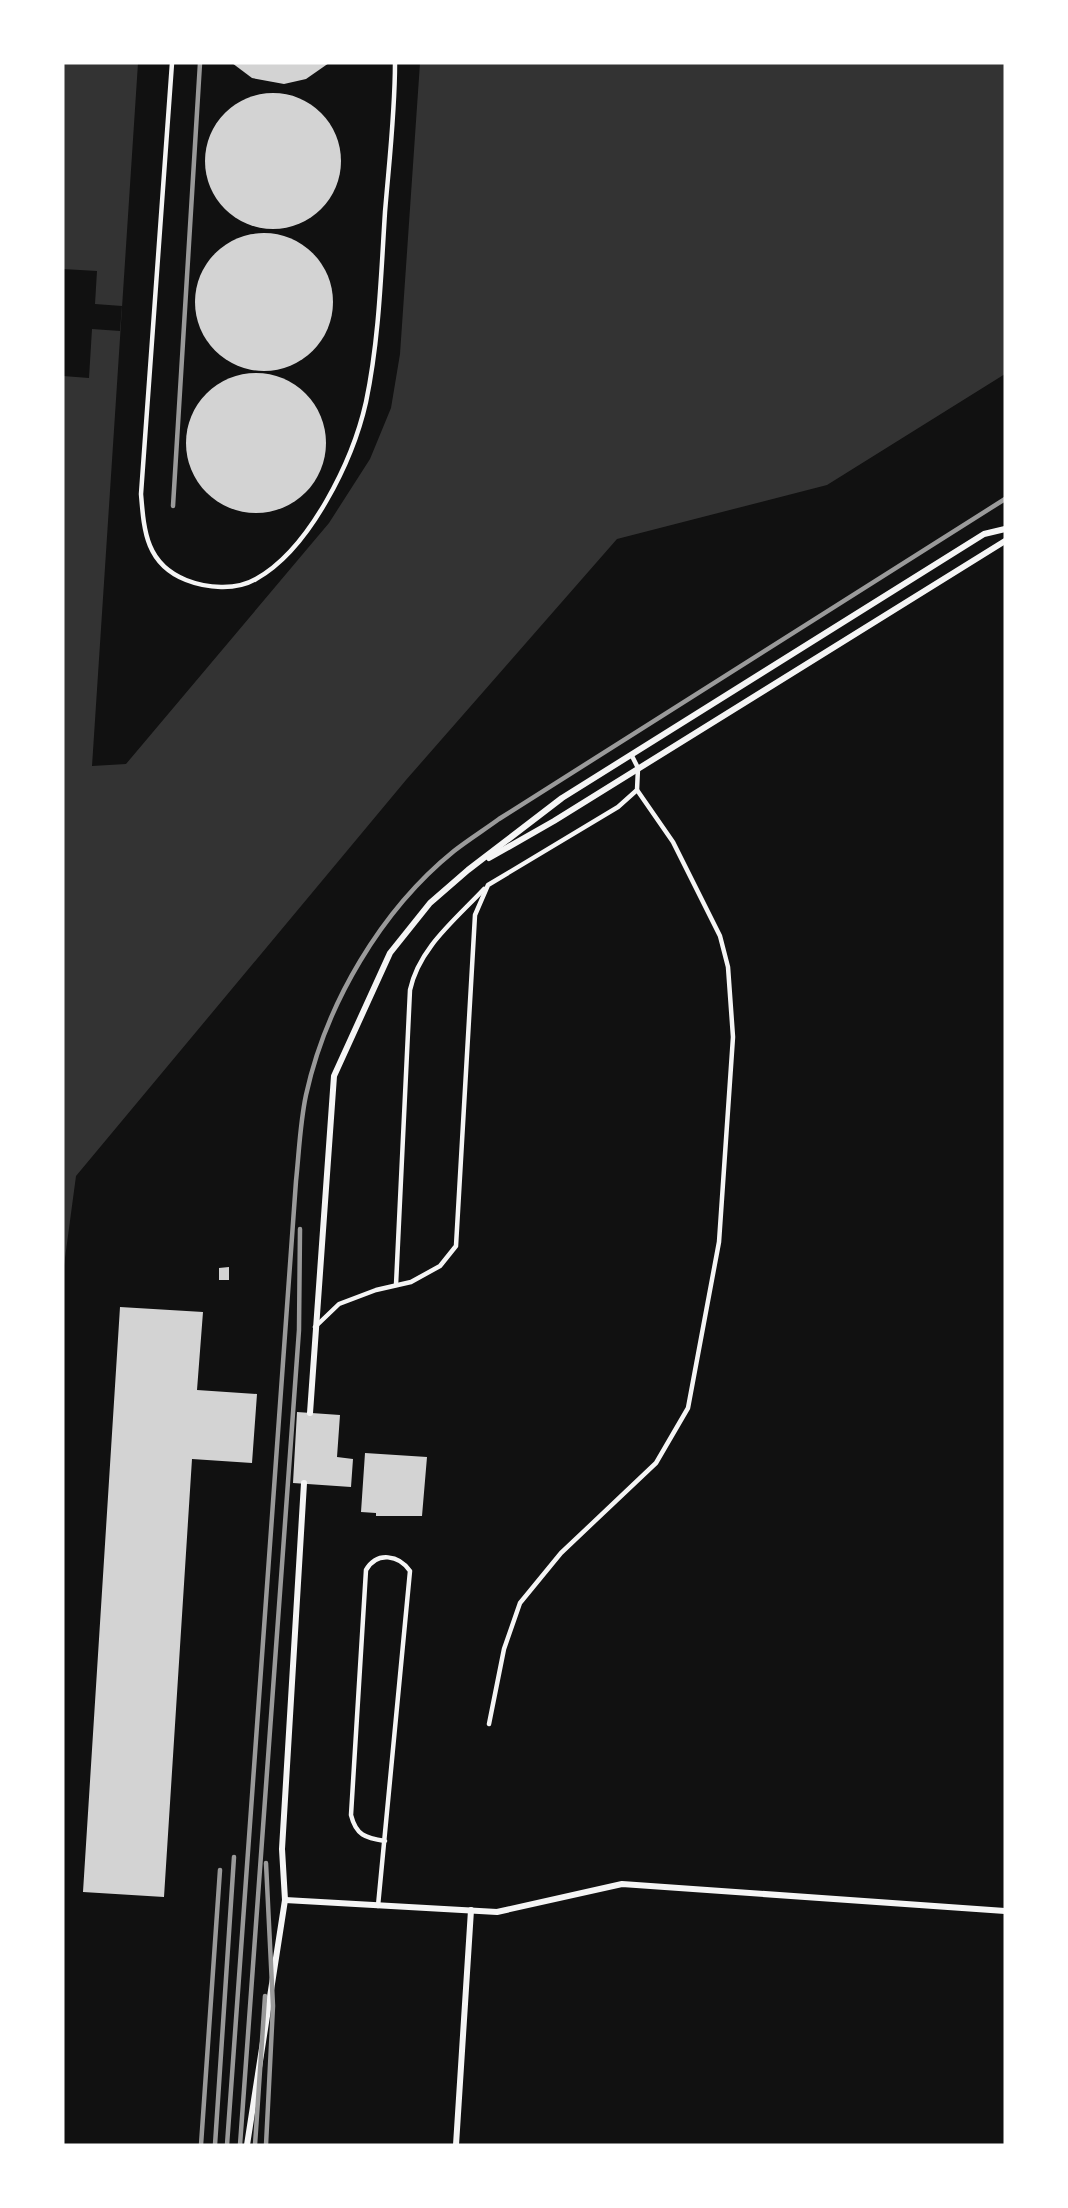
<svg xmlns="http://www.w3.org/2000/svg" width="1068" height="2208" font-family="'DejaVu Sans',sans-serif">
<rect width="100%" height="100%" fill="#111"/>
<polygon fill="#333" points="63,63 138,63 92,766 126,764 329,523 370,459 391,408 400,354 420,63 1005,63 1005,374 827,485 617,539 406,780 76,1176 63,1273"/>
<polygon fill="#111" points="63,269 97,271 95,304 122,306 120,331 92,329 89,378 63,376"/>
<g fill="#d3d3d3">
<polygon points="232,63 329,63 306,79 284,84 252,78"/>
<circle cx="273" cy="161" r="68"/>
<circle cx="264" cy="302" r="69"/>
<circle cx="256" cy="443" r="70"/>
<polygon points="229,1267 229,1280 219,1280 219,1268"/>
<polygon points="120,1307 203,1312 197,1390 257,1394 252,1463 192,1459 164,1897 83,1892"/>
<polygon points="297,1412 340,1415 337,1457 353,1459 351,1487 293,1483"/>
<polygon points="365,1453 427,1457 422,1516 376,1516 376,1513 361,1512"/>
</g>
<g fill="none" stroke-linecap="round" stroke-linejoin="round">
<g stroke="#f5f5f5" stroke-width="4.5">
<path d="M172,63L141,494C144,531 146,564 186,580C206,588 236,591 256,579C310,549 353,460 366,402C379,340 381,275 385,212C389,163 395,113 395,63"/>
<path d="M396,1285L410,990C419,948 455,920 484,889"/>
<polyline points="315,1327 339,1304 376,1290 411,1282 440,1266 456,1246 475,915 488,885 618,807 637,790 638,768 632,756"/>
<polyline points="489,1724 504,1649 520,1603 561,1553 656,1463 688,1408 719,1242 733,1037 728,967 720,936 673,842 637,790"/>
<path d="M378,1906L410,1571C399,1555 377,1551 366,1570L351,1815C356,1835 365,1838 385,1841"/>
</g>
<g stroke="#f5f5f5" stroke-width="6">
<polyline points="489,858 554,821 1005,541"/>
<polyline points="310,1413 334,1076 390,953 430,903 468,870 562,798 984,534 1005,529"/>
<polyline points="285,1900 497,1912 622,1884 1005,1911"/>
<polyline points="247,2145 285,1900 282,1849 304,1483"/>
<polyline points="456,2145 471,1910"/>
</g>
<g stroke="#9a9a9a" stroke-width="4.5">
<polyline points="173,506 200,63"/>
<polyline points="266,1863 273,2006 266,2145"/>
<polyline points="201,2145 220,1870"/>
<polyline points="215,2145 234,1857"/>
<path d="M227,2145L296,1181C299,1153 300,1123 306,1095C326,1004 381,910 454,851C468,840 484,830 499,819L1005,499"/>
<polyline points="240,2145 299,1330 300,1229"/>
<polyline points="255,2145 265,1996"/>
</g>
</g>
<rect width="1068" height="2208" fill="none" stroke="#ffffff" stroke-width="129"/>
</svg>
